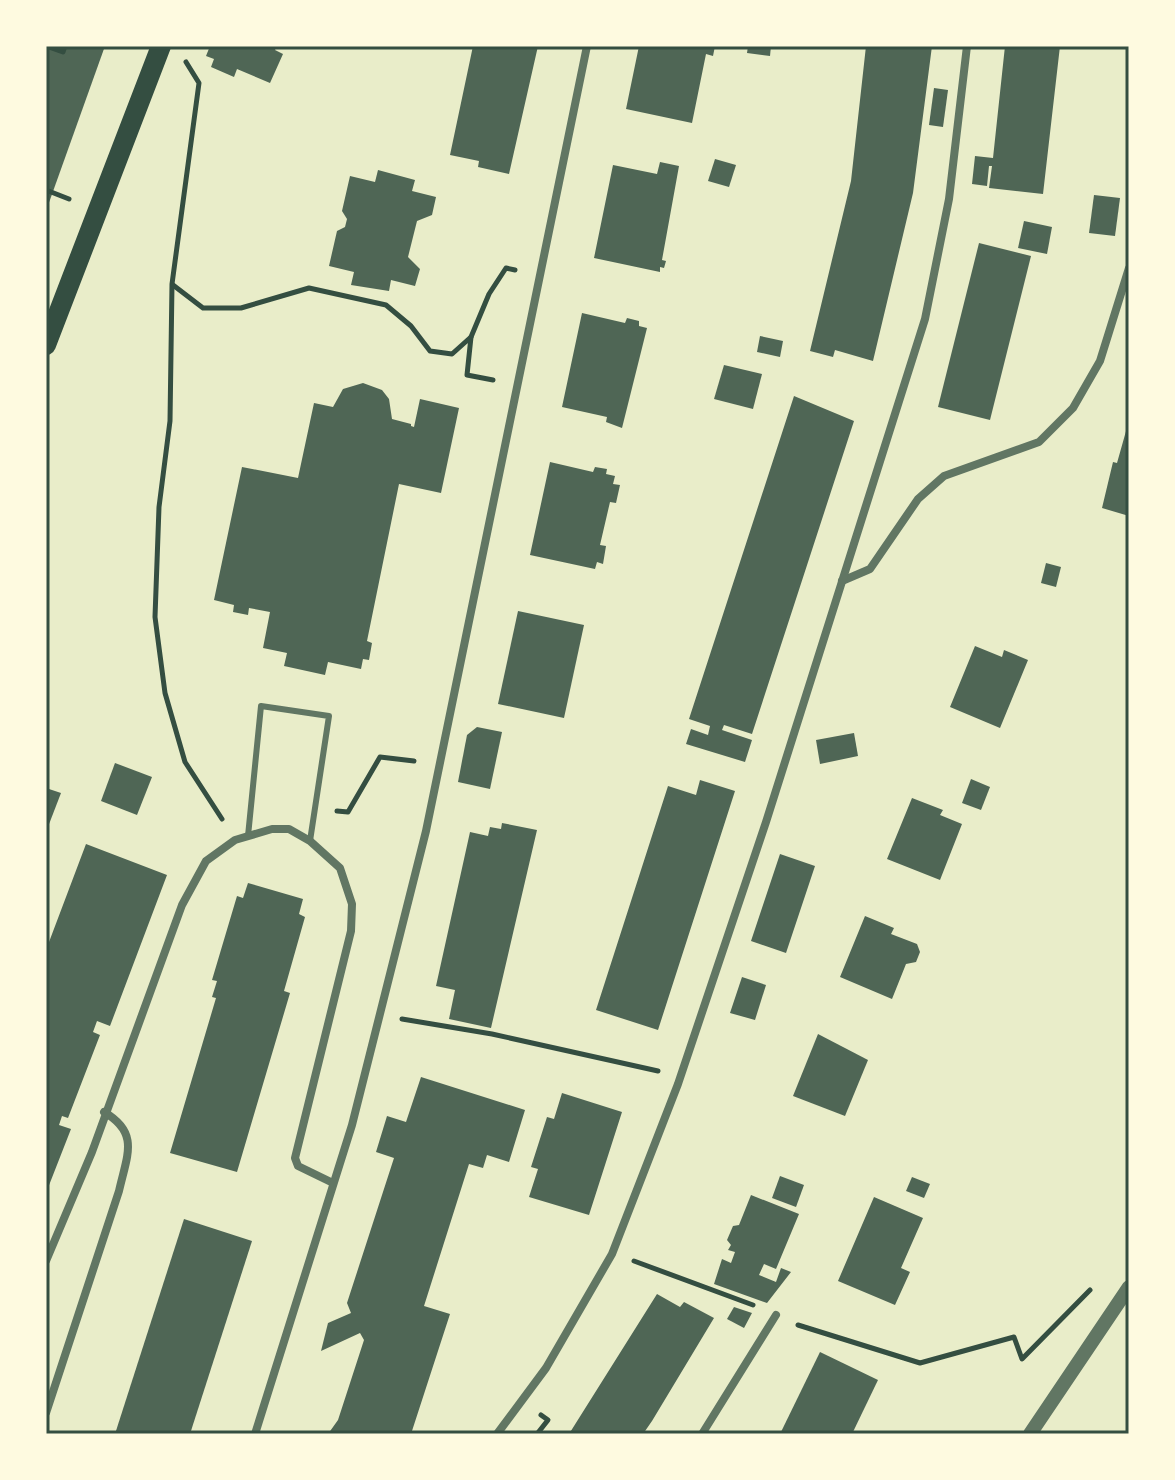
<svg xmlns="http://www.w3.org/2000/svg" width="1175" height="1480" font-family="Signika,sans-serif">
<rect width="100%" height="100%" fill="#e9edc9"/>
<g fill="#4f6655">
<polygon points="46,46 105,46 46,211"/>
<polygon points="210,46 277,46 275,50 283,54 270,83 237,69 234,77 211,67 214,59 206,56"/>
<polygon points="473,46 538,46 509,174 478,167 479,161 450,155"/>
<polygon points="639,46 715,46 713,56 706,54 692,123 626,109"/>
<polygon points="748,46 771,46 770,56 747,53"/>
<polygon points="866,46 932,46 913,193 873,361 835,350 833,357 810,351 851,181"/>
<polygon points="1005,46 1060,46 1043,194 989,188 992,166 989,166 987,186 972,184 975,156 993,158"/>
<polygon points="934,88 948,90 943,127 929,125"/>
<polygon points="715,159 736,165 729,187 708,181"/>
<polygon points="660,162 679,166 662,260 666,261 664,268 660,267 660,272 594,258 613,165 657,174"/>
<polygon points="378,170 415,180 412,191 436,197 432,215 417,221 408,257 420,269 415,286 391,280 389,291 351,285 354,272 329,266 337,231 345,227 347,219 342,211 350,176 375,182"/>
<polygon points="1094,195 1120,198 1115,236 1089,233"/>
<polygon points="1024,221 1052,227 1047,254 1018,248"/>
<polygon points="979,243 1031,256 990,420 938,407"/>
<polygon points="582,313 625,323 627,318 639,321 639,326 647,328 622,428 606,422 607,417 562,407"/>
<polygon points="760,336 783,341 780,357 757,352"/>
<polygon points="724,365 762,374 753,409 714,399"/>
<polygon points="363,383 382,390 389,399 392,419 411,424 411,426 414,427 420,399 459,408 441,493 399,484 367,641 372,643 369,660 363,659 361,669 328,662 325,675 284,666 287,653 263,648 270,612 249,608 248,615 233,612 234,605 214,600 242,467 298,478 314,403 333,407 343,389"/>
<polygon points="794,396 854,421 752,734 724,725 722,730 752,740 745,762 686,744 691,729 708,735 710,726 689,719"/>
<polygon points="1128,424 1129,424 1129,516 1102,508 1113,462 1117,463"/>
<polygon points="550,462 593,472 595,467 607,469 606,474 615,476 613,484 620,485 616,503 610,502 600,545 606,546 603,564 597,562 595,569 530,555"/>
<polygon points="1046,563 1061,567 1056,587 1041,583"/>
<polygon points="518,611 584,625 564,718 498,704"/>
<polygon points="975,646 1002,657 1004,650 1028,660 1000,728 950,707"/>
<polygon points="477,727 502,732 490,789 458,782 467,735"/>
<polygon points="854,733 858,756 820,764 816,740"/>
<polygon points="115,763 152,777 137,815 101,801"/>
<polygon points="971,779 990,787 981,810 962,803"/>
<polygon points="700,780 735,791 658,1030 596,1010 668,786 696,795"/>
<polygon points="46,788 61,793 46,832"/>
<polygon points="912,798 943,810 940,815 962,824 940,880 887,859"/>
<polygon points="502,823 537,830 491,1028 449,1019 455,990 436,986 470,832 488,836 490,827 501,829"/>
<polygon points="86,844 167,875 110,1026 97,1021 93,1032 100,1035 68,1118 62,1116 59,1125 71,1129 46,1193 46,950"/>
<polygon points="780,854 815,866 786,953 751,941"/>
<polygon points="248,883 303,899 299,914 305,917 284,991 290,993 237,1172 170,1153 216,998 212,997 217,981 212,980 237,896 243,898"/>
<polygon points="865,916 894,928 891,934 917,944 920,952 916,962 906,964 892,999 840,977"/>
<polygon points="742,977 766,985 755,1020 730,1013"/>
<polygon points="818,1034 868,1060 845,1116 793,1096"/>
<polygon points="421,1077 525,1110 509,1162 487,1155 483,1168 469,1164 424,1306 450,1314 411,1434 328,1434 338,1420 364,1340 360,1333 321,1351 328,1323 351,1313 347,1303 394,1158 376,1152 387,1116 406,1122"/>
<polygon points="562,1093 622,1112 589,1215 529,1197 538,1169 531,1167 547,1117 554,1119"/>
<polygon points="780,1176 804,1185 796,1207 772,1198"/>
<polygon points="912,1177 930,1184 924,1198 906,1191"/>
<polygon points="751,1195 799,1214 776,1269 764,1264 759,1275 776,1282 781,1268 791,1272 767,1303 714,1284 722,1259 731,1263 735,1252 728,1250 731,1245 727,1240 733,1226 739,1225"/>
<polygon points="874,1197 923,1218 901,1268 910,1272 895,1305 838,1281"/>
<polygon points="184,1219 252,1241 190,1434 115,1434"/>
<polygon points="657,1294 680,1307 684,1302 714,1318 652,1421 643,1434 569,1434"/>
<polygon points="734,1307 752,1313 744,1328 727,1319"/>
<polygon points="820,1352 878,1380 852,1434 780,1434"/>
</g>
<g fill="none" stroke-linecap="round" stroke-linejoin="round">
<g stroke="#344e41" stroke-width="5">
<polyline points="46,46 63,52 65,46"/>
<polyline points="186,62 199,83 172,284 170,421 159,507 155,617 165,693 185,762 222,819"/>
<polyline points="46,190 69,199"/>
<polyline points="173,285 203,308 241,308 309,288 386,305 411,326 430,351 452,354 471,337 467,375 493,380"/>
<polyline points="471,337 489,294 506,268 515,270"/>
<polyline points="337,811 348,812 380,757 414,761"/>
<polyline points="402,1019 492,1034 658,1071"/>
<polyline points="634,1261 753,1305"/>
<polyline points="798,1325 920,1363 1014,1337 1022,1359 1090,1290"/>
<polyline points="537,1434 548,1420 541,1415"/>
</g>
<polyline stroke="#617663" stroke-width="6" points="248,836 261,706 329,716 310,841"/>
<g stroke="#617663" stroke-width="8">
<polyline points="842,581 870,569 918,499 944,476 1039,442 1073,408 1100,361 1129,268"/>
<polyline points="46,1261 92,1152 182,905 206,861 235,840 272,829 289,829 310,841 340,868 352,904 351,931 295,1158 298,1166 333,1183"/>
<path d="M46,1413L119,1191C127,1155 140,1133 104,1112"/>
<polyline points="255,1434 352,1125 426,831 587,46"/>
<polyline points="497,1434 546,1368 612,1254 678,1084 766,822 925,319 949,199 967,46"/>
<polyline points="702,1434 776,1315"/>
</g>
<polyline stroke="#617663" stroke-width="14" points="1030,1434 1129,1287"/>
<polyline stroke="#344e41" stroke-width="20" points="46,345 161,46"/>
</g>
<rect width="1175" height="1480" fill="none" stroke="#fefae0" stroke-width="96"/>
<rect x="48" y="48" width="1079" height="1384" fill="none" stroke="#344e41" stroke-width="3"/>
</svg>
